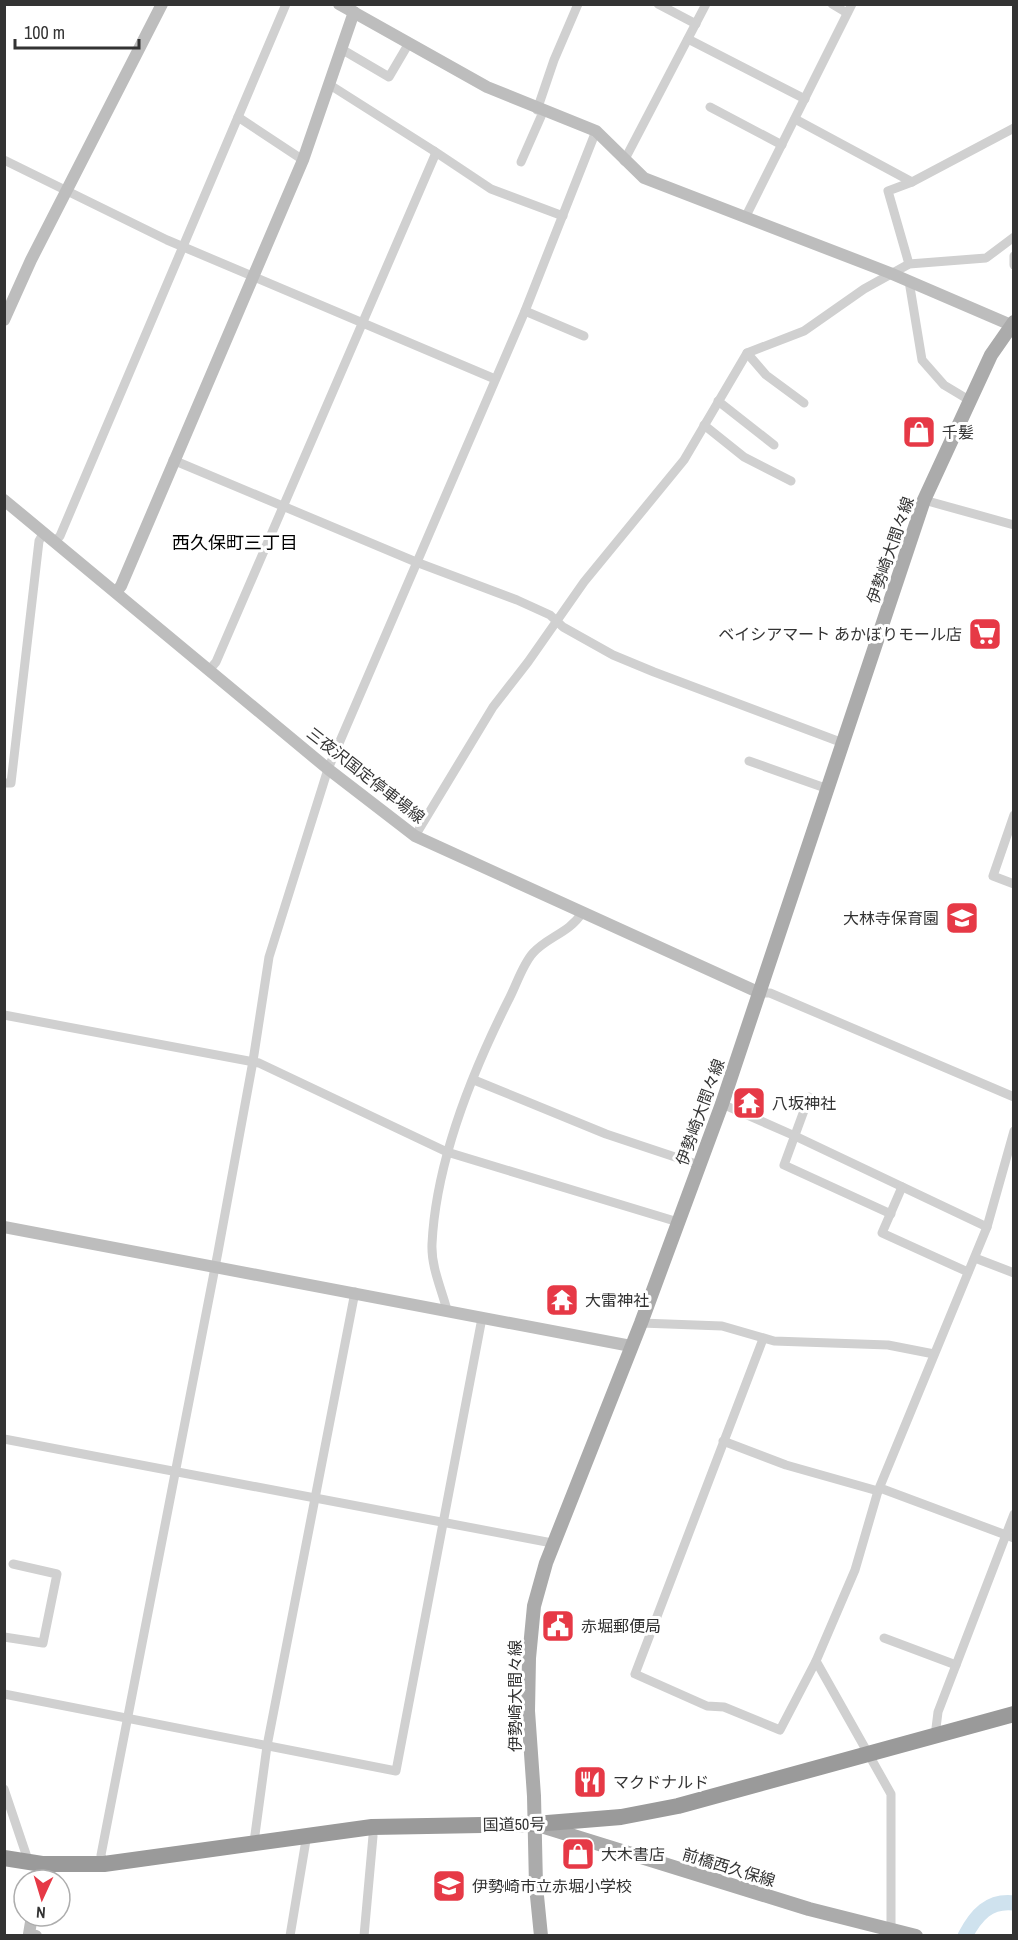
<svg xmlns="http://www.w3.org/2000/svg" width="1018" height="1940" font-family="'Archivo Narrow','Noto Sans JP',sans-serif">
<rect width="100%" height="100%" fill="#fff"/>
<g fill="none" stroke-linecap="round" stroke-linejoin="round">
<path stroke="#cfe2ee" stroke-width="15" d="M965,1936C976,1915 989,1900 1014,1903"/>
<g stroke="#d0d0d0" stroke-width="9">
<polyline points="658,4 696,24"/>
<polyline points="832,4 847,13"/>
<polyline points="688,39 805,99"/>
<polyline points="343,50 389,77 409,43"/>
<polyline points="710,107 782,145"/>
<polyline points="537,110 554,60 578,4"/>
<polyline points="238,117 303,160"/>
<polyline points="795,119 912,182 1014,128"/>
<polyline points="434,151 491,189 563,216"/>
<polyline points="4,160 167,240 495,379"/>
<polyline points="624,161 706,4"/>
<polyline points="521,162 543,112"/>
<polyline points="745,218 852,4"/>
<polyline points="1014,256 1014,265"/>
<polyline points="909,264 888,191 912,182"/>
<polyline points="909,281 922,360 944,385 969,400"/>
<polyline points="525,311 584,336"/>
<polyline points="747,353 766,375 804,403"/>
<polyline points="718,401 774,445"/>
<polyline points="704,425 744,457 791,481"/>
<polyline points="173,460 416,562 517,600 550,615 563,627 613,655 654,672 843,743"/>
<polyline points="924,500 1014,525"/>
<polyline points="55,541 60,536 286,4"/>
<polyline points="210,669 216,662 435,155 434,151 330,85"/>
<polyline points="749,761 828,789"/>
<polyline points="4,783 11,783 39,541 44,532"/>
<polyline points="1014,815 993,876 1014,884"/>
<polyline points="415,836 493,707 528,662 584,582 684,460 747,353 804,331 864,289 909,264 986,258 1014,237"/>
<polyline points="760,993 770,993 1014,1097"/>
<polyline points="4,1015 259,1063 447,1152 678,1222"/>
<polyline points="474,1080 606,1134 699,1165"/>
<polyline points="809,1097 784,1165 891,1214"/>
<polyline points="722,1104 795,1136 987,1227"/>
<polyline points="902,1187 882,1233 968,1272"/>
<polyline points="975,1258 1014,1273"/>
<path d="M447,1310C441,1288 431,1266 432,1244C436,1160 472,1072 510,997C517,983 523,964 533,953C547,937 569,933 582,913"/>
<polyline points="641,1323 722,1326 774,1341 888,1345 934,1354"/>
<polyline points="763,1339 635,1674 707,1706 724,1707 780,1730 816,1661 855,1570 878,1491 987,1227 1014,1131"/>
<polyline points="4,1439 552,1543"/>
<polyline points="723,1441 786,1465 878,1491"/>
<polyline points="880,1488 1014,1538"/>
<polyline points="4,1637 43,1643 57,1574 13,1564"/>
<polyline points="884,1638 956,1665"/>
<polyline points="816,1661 891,1794 891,1928"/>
<polyline points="4,1694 396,1771 482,1318"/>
<polyline points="935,1736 938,1712 1014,1514"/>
<polyline points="4,1789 29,1863"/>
<polyline points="254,1842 267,1746 355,1292"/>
<polyline points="104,1864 101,1855 218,1252 253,1061 269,957 328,769 525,311 596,131"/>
<polyline points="290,1936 306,1840"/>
<polyline points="364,1936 373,1836"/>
</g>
<g stroke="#bdbdbd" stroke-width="12">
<polyline points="339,4 487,87 596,131 644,178 890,273 1011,325"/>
<polyline points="4,320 31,260 162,4"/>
<polyline points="4,500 328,769 415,836 760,993"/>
<polyline points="116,592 121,586 303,160 354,12"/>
<polyline points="4,1227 631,1346"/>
<polyline points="39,1880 42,1864"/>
<polyline points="32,1916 29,1934 36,1936"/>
</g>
<g stroke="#ababab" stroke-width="14">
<polyline points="538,1825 809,1909 916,1936"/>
<polyline points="541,1936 536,1886 534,1796 528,1711 529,1658 534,1606 546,1563 641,1323 722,1104 924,500 991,355 1014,322"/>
</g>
<polyline stroke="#9a9a9a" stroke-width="16" points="4,1858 42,1864 104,1864 372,1827 535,1824 621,1817 678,1806 1014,1714"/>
</g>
<defs>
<symbol id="shop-square" viewBox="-11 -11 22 22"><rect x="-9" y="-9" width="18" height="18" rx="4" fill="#e63946" stroke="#fff"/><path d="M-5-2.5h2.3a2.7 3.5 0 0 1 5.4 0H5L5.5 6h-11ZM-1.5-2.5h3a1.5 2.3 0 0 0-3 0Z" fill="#fff"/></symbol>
<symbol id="supermarket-square" viewBox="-11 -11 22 22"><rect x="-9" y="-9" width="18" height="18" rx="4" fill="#e63946" stroke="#fff"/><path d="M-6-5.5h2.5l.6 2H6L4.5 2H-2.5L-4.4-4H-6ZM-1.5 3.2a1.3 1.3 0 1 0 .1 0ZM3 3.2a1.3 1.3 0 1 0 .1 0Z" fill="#fff"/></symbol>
<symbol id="school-square" viewBox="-11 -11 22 22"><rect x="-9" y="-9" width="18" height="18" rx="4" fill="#e63946" stroke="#fff"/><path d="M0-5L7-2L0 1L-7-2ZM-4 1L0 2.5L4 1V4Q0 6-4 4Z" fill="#fff"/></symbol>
<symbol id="temple-square" viewBox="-11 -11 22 22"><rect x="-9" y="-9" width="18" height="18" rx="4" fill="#e63946" stroke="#fff"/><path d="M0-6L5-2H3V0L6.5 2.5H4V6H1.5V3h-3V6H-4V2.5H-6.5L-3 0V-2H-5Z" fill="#fff"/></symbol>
<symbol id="civic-square" viewBox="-11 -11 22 22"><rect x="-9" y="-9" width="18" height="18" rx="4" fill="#e63946" stroke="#fff"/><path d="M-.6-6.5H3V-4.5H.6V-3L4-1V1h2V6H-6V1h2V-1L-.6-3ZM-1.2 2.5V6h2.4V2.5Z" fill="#fff"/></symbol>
<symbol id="restaurant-square" viewBox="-11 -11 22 22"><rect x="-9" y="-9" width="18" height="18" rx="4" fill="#e63946" stroke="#fff"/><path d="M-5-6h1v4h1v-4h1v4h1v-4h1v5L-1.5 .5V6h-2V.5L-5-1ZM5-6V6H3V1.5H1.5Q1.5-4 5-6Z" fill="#fff"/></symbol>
</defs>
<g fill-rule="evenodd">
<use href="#shop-square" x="900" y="413" width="38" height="38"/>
<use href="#supermarket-square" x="966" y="615" width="38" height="38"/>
<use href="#school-square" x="943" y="899" width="38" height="38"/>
<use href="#temple-square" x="730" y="1084" width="38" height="38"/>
<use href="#temple-square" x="543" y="1281" width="38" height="38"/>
<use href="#civic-square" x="539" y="1607" width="38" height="38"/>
<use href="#restaurant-square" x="571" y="1763" width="38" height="38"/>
<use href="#shop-square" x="559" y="1835" width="38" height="38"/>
<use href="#school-square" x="430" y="1867" width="38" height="38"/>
</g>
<g text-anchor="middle" stroke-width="6" stroke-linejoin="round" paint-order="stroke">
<g font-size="16" fill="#333" stroke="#fff" text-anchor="start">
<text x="942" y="438">千髪</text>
<text x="962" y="640" text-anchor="end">ベイシアマート あかぼりモール店</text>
<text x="939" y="924" text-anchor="end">大林寺保育園</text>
<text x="772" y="1109">八坂神社</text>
<text x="585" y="1306">大雷神社</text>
<text x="581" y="1632">赤堀郵便局</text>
<text x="613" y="1788">マクドナルド</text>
<text x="601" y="1860">大木書店</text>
<text x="472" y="1892">伊勢崎市立赤堀小学校</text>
</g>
<g font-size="16" fill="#333" stroke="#fff">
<text transform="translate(890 550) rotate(-71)" y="6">伊勢崎大間々線</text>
<text transform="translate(366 775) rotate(38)" y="6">三夜沢国定停車場線</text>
<text transform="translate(700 1112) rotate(-70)" y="6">伊勢崎大間々線</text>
<text transform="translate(515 1696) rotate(-90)" y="6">伊勢崎大間々線</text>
<text transform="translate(514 1824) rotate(-1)" y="6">国道50号</text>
<text transform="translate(729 1867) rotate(17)" y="6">前橋西久保線</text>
</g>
<g font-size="18" fill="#000" stroke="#fff">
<text x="235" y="549">西久保町三丁目</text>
</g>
</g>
<rect width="1018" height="1940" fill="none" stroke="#333333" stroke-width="12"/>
<g transform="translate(42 1898) rotate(184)"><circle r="28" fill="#ffffff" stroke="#adadad" stroke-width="1.5"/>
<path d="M0-4.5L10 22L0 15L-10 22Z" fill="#e63946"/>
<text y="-9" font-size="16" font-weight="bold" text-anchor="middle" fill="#333333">N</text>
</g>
<path d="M15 39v9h124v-9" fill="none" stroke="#333333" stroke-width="3"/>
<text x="24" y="39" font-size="18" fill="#333333" stroke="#ffffff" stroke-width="4.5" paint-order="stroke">100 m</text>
</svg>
